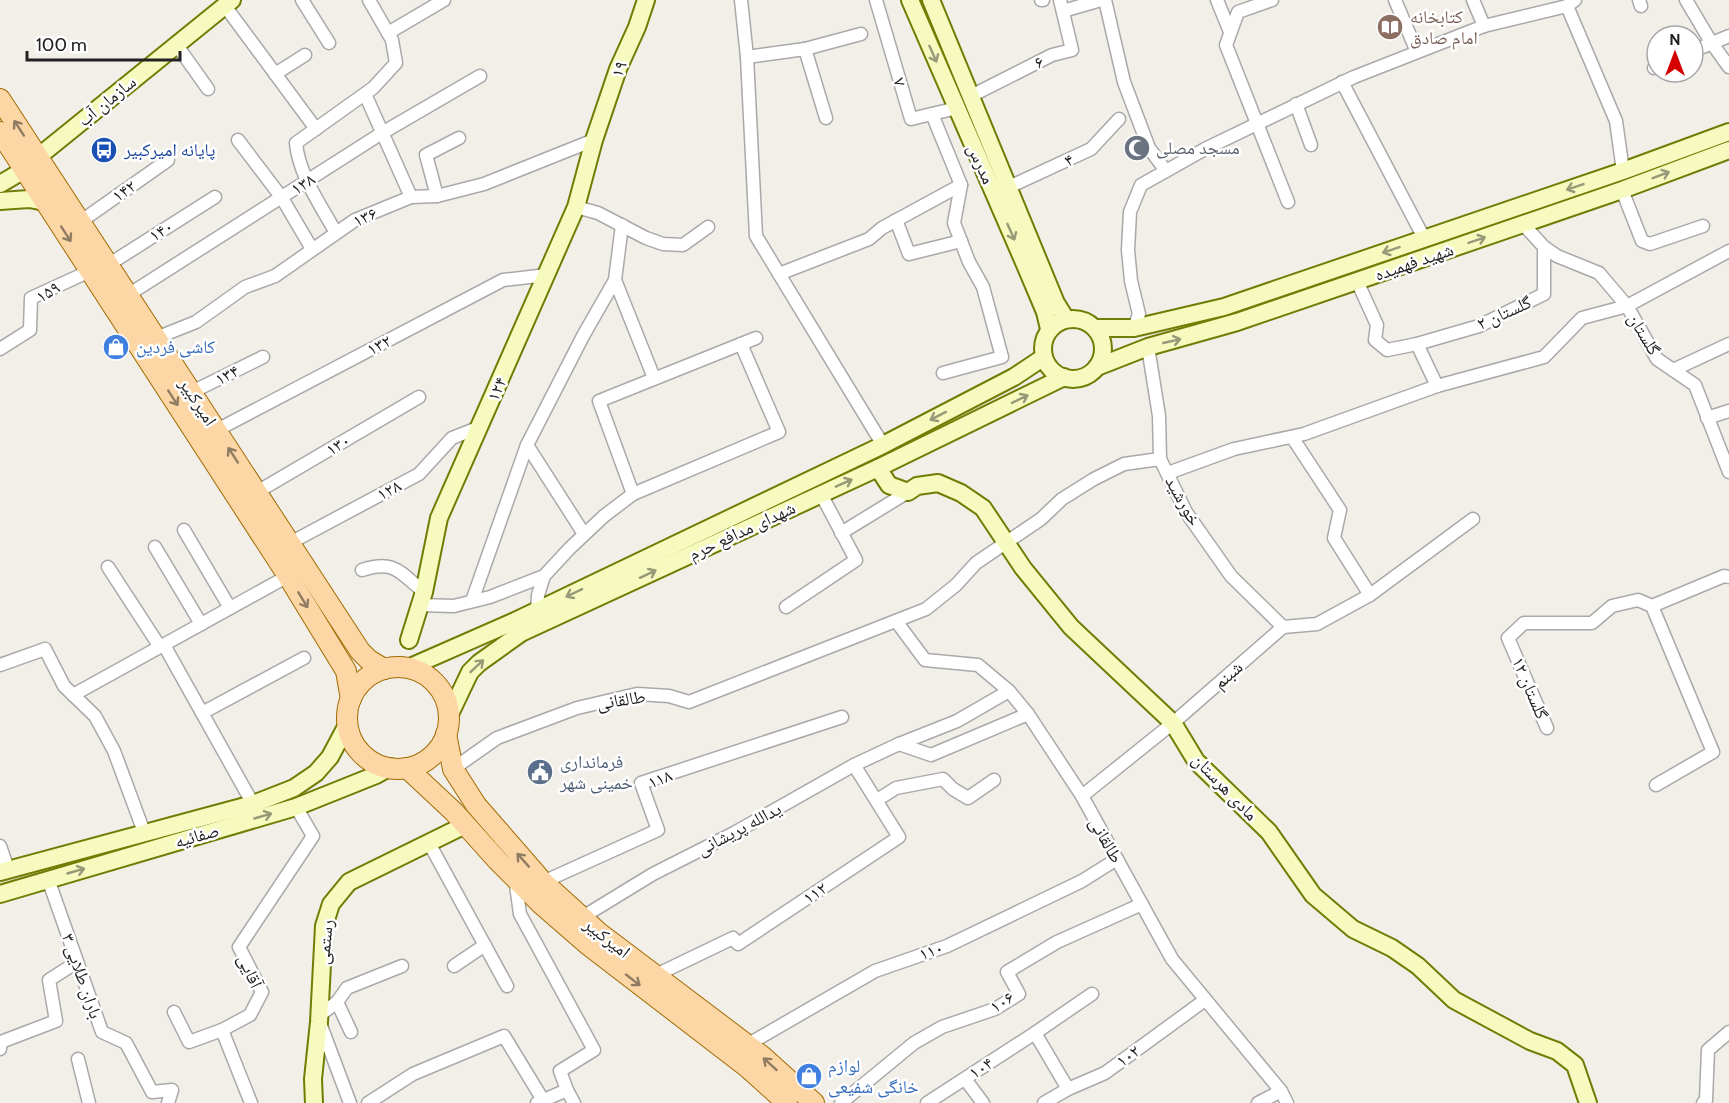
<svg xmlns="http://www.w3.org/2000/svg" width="1729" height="1103" font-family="Cabin,'Noto Naskh Arabic',sans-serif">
<rect width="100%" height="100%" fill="#f2efe9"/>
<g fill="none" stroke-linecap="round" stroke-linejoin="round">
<defs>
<g id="street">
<polyline points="302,0 329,43"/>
<polyline points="741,0 747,57 756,236 883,445"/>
<polyline points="876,0 911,119 957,108"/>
<polyline points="1041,0 1043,0"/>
<polyline points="1105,0 1124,82 1149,148 1166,171"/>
<polyline points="1217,0 1230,32"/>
<polyline points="1272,0 1238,12 1226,45 1288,202"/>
<polyline points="1395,0 1417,52"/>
<polyline points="1473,0 1484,26"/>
<polyline points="1639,0 1641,6"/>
<polyline points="1686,0 1711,42 1729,67"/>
<polyline points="225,6 316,129"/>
<polyline points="1567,6 1616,121 1623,171"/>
<polyline points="1063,11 1101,0"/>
<polyline points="388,33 444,0"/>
<polyline points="176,44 208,89"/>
<polyline points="805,49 826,118"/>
<polyline points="1693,51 1729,36"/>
<polyline points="747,57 805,49 861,34"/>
<polyline points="1654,68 1657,67"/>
<polyline points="275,74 305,55"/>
<polyline points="1342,82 1424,238"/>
<polyline points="365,94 411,197"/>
<polyline points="971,96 1052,55 1072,50 1060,0"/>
<polyline points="1296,104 1311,145"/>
<polyline points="932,114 961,185 954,223 969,262 983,287 1002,357 943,373"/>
<polyline points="238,140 282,198 312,249"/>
<polyline points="1009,187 1091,149 1119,119"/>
<polyline points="1622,190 1642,241 1650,244 1703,226"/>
<polyline points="437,196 426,155 459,138"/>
<polyline points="576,207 598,213 646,238 663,244 683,245 708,227"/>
<polyline points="896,220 909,254 961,241"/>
<polyline points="80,222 168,160"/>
<polyline points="1523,224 1544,247 1557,256 1599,273 1627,306 1657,359 1695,385 1729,472"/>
<path d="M336,233C320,204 299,175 296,143L373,88L396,63L392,40L369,0"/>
<polyline points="108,265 215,197"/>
<polyline points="779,274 869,239 882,228 961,185"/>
<polyline points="615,280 654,378"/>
<polyline points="1357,281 1377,325 1375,340 1387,350 1417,344 1437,386"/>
<polyline points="128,295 382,133 480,76"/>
<polyline points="1134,328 1139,314 1131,281 1128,250 1130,212 1141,185 1205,149 1354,77 1484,26 1567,6 1575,0"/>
<polyline points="156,338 196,322 245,287 275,276 355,220 411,197 437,196 484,184 594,140"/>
<polyline points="1417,344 1479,326 1544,294 1544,247"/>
<polyline points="1148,347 1159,416 1160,459 1186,512 1231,576 1283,627"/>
<polyline points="0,349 30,330 31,298 90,271"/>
<polyline points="1673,370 1729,344"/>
<polyline points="192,392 263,357"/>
<polyline points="1707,418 1729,411"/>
<polyline points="217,430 503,280 547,275"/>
<polyline points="1292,437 1340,510 1334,538 1370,595"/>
<polyline points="527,445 584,534"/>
<polyline points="1168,473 1234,449 1304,434 1437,386 1544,357 1582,318 1627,306 1729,251"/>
<polyline points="257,492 419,397"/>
<polyline points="633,494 599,401 756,338"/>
<polyline points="184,530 230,608"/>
<polyline points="841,533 908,492"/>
<polyline points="290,543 419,474 452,438 480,427"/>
<polyline points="155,547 201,624"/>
<polyline points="108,567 160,647"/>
<path d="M362,570C395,559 400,573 424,592"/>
<polyline points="472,601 527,445 583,336 615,280 622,225"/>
<polyline points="418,605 454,606 490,597 544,576"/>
<polyline points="1652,606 1713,752 1656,785"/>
<polyline points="786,607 856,560 821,494"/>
<polyline points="537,611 538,595 544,576 570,548 604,516 633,494 779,432 741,344"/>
<polyline points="896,621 925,660 978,665 1009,691 1028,714 1082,796 1172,959 1281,1091 1287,1103"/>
<polyline points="1283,627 1317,624 1370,595 1473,519"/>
<polyline points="164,645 253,804"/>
<polyline points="0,665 45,649 64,686 95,716 114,751 144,832"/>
<polyline points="73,695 288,576"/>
<polyline points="202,713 304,658"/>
<polyline points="1547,728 1508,638 1524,623 1592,623 1612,606 1638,600 1652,606 1724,576 1729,577"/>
<polyline points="899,744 931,755 1028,714"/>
<polyline points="453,769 497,738 577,708 637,694 669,696 689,702 926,609 956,585 976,563 1041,519 1062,499 1094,479 1124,464 1160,459"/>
<polyline points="1082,796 1173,723 1283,627"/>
<polyline points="877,800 896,788 943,779 953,789 968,798 994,780"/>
<polyline points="429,843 507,986"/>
<polyline points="0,846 8,869"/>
<polyline points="515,878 520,914 594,1050 560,1071 567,1090"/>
<polyline points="48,879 102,1032 126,1043 152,1092 172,1090 168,1103"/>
<polyline points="543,882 658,830 641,783 842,717"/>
<polyline points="581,918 653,874 734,833 854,765 899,744 957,721 1009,691"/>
<polyline points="454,966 485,945"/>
<polyline points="656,975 733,938 738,944 899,837 854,765"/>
<polyline points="337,1002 347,988 402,966"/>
<polyline points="174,1012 189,1042 222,1030"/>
<polyline points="320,1015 337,1002 351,1032"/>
<polyline points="320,1023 350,1103"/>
<polyline points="747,1045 875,971 947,946 1082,881 1117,859"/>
<polyline points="0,1049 1,1042 56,1021 49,980 77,962"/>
<polyline points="78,1059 89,1103"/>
<polyline points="965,1079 983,1103"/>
<polyline points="1068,1089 1035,1033 1092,994"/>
<polyline points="251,1103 222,1030 250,1015 262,992 239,947 313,836 296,807"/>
<polyline points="368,1103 413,1074 504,1036 543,1100"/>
<polyline points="537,1103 567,1090 574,1103"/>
<polyline points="841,1103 914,1043 942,1027 995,1009 1019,994 1007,972 1057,942 1142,904"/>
<polyline points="927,1103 1035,1033"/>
<polyline points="1044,1103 1068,1089 1105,1073 1205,1000"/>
<polyline points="1258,1103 1281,1091"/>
<polyline points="1703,1103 1706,1100 1708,1050 1729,1032"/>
</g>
<g id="secondary">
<polyline points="910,0 1023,260 1045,312 1049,329"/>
<polyline points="931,0 1056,303 1066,319"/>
<polyline points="38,157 232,0"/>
<polyline points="0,184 24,170"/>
<polyline points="0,201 29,199 45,202"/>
<circle cx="1073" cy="349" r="30"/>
<polyline points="1095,328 1134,328 1224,307 1623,171 1729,132"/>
<polyline points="1097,367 1148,347 1237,322 1357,281 1622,190 1729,150"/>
<polyline points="878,468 889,485 908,492 917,486 938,483 961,493 983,508 1023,568 1071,627 1173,723 1196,761 1269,832 1313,895 1353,929 1392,948 1418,966 1454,1000 1530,1041 1557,1051 1575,1065 1588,1103"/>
<polyline points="409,640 424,592 439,518 576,207 594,140 618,69 637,27 646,0"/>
<polyline points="408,668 515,621 883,445 1014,377 1044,357"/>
<polyline points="449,716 470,672 479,663 521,633 878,468 1064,377"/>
<polyline points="0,872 253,804 294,788 316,773 330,757 347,725"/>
<polyline points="0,894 296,807 376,775 390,767"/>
<polyline points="314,1103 313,1079 319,1022 324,926 331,904 349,882 465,825"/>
</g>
<g id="primary">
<polyline points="0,99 360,651 369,660 384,669"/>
<polyline points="0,132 288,576 346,671 351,699"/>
<circle cx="398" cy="718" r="51"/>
<polyline points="446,734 453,769 476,805 543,882 598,932 762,1056 814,1103"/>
<polyline points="407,768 454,812 497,860 541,904 587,944 747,1067 787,1103"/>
</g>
</defs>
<use href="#street" stroke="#a9a9a9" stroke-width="15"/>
<use href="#secondary" stroke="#707d05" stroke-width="20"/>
<use href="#primary" stroke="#a06b00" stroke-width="22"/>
<use href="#street" stroke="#fff" stroke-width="12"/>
<use href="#secondary" stroke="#f7fabf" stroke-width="16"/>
<use href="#primary" stroke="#fcd6a4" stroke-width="20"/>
</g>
<defs><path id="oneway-shaft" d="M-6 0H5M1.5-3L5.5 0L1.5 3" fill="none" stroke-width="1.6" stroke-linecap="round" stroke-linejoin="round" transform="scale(1.5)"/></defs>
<g stroke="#979978">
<use href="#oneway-shaft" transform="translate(933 54) rotate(66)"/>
<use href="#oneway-shaft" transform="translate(1661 175) rotate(-21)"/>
<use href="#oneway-shaft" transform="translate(1575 187) rotate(161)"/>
<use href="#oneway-shaft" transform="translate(1011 232) rotate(66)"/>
<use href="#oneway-shaft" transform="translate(1477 240) rotate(-19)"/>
<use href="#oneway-shaft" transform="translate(1391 250) rotate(161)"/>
<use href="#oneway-shaft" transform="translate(1172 341) rotate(-13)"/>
<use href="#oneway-shaft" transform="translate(1020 399) rotate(-26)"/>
<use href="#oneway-shaft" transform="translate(938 416) rotate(153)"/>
<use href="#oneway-shaft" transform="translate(844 483) rotate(-24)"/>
<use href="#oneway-shaft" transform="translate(648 574) rotate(-25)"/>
<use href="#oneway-shaft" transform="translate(574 593) rotate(154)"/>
<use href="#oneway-shaft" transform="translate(477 666) rotate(-43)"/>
<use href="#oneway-shaft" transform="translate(263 816) rotate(-16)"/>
<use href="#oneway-shaft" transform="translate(76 871) rotate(-16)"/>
</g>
<g stroke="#8f7c63">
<use href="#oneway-shaft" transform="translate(19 128) rotate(-123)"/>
<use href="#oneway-shaft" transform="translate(66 234) rotate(57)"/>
<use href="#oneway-shaft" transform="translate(173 398) rotate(57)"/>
<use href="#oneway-shaft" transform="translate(233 455) rotate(-123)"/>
<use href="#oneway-shaft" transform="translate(303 600) rotate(59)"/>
<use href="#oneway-shaft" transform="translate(523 860) rotate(-132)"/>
<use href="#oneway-shaft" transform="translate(633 980) rotate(38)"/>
<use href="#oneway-shaft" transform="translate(770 1064) rotate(-138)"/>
</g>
<defs>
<symbol id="library-disc" viewBox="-11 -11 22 22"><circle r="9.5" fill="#8d6e63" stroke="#fff"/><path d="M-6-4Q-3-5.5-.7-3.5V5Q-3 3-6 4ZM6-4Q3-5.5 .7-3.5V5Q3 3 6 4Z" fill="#fff"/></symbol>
<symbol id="mosque-disc" viewBox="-11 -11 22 22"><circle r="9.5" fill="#6b7280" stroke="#fff"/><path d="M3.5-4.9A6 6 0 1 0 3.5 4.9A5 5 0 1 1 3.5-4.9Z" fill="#fff"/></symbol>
<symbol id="bus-disc" viewBox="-11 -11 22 22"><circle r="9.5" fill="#1a4fb4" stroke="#fff"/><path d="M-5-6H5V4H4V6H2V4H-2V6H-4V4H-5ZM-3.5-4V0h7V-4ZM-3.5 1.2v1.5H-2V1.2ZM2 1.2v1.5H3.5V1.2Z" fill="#fff"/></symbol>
<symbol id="shop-disc" viewBox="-11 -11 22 22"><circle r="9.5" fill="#3f7fe0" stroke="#fff"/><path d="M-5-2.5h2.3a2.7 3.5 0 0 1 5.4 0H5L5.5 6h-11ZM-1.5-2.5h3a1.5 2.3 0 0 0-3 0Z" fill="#fff"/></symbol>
<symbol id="civic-disc" viewBox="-11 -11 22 22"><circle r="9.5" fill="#5c6f8a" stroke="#fff"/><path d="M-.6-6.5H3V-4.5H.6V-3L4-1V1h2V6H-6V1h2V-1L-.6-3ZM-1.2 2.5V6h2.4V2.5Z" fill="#fff"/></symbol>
</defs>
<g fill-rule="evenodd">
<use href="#library-disc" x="1375" y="12" width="30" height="30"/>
<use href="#mosque-disc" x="1122" y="133" width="30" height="30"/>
<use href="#bus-disc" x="89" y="135" width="30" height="30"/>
<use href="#shop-disc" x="101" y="332" width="30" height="30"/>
<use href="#civic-disc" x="525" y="757" width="30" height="30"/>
<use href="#shop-disc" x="794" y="1061" width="30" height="30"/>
</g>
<g text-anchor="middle" stroke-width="5" stroke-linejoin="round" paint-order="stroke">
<g font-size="18" fill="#785e54" stroke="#fff" text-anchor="start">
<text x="1410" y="23">کتابخانه<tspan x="1410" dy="21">امام صادق</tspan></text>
</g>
<g font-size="18" fill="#222" stroke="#fff">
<text transform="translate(1039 62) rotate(-28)" y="6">۶</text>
<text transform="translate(619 69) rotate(-69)" y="6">۱۹</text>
<text transform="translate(900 82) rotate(74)" y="6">۷</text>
<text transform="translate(107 101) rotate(-39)" y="6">سازمان آب</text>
<text transform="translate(1069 160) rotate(-25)" y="6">۴</text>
<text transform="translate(981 164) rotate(66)" y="6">مدرس</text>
<text transform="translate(303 184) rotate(-33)" y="6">۱۳۸</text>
<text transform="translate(124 191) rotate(-35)" y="6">۱۴۲</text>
<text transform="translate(365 217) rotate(-25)" y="6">۱۳۶</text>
<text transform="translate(161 231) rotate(-32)" y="6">۱۴۰</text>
<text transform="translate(1414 262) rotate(-19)" y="6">شهید فهمیده</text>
<text transform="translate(48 292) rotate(-31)" y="6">۱۵۹</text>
<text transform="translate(1504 313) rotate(-24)" y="6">گلستان ۲</text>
<text transform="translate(1644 334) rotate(59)" y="6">گلستان</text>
<text transform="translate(379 345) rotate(-28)" y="6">۱۳۲</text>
<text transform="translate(227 375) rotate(-27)" y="6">۱۳۴</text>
<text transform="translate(497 389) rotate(-66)" y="6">۱۲۴</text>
<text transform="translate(198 402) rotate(57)" y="6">امیرکبیر</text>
<text transform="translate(338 445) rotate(-31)" y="6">۱۳۰</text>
<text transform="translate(389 490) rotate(-28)" y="6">۱۲۸</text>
<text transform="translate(1183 501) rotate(61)" y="6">خورشید</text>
<text transform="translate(742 531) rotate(-25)" y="6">شهدای مدافع حرم</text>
<text transform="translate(1228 675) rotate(-41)" y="6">شبنم</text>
<text transform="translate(1530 688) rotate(67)" y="6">گلستان ۱۲</text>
<text transform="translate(621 700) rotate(-9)" y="6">طالقانی</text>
<text transform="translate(660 779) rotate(-22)" y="6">۱۱۸</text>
<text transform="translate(1225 787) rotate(46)" y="6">مادی هرستان</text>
<text transform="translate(739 829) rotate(-28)" y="6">یدالله پریشانی</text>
<text transform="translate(197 836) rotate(-16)" y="6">صفائیه</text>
<text transform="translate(1106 840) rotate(61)" y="6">طالقانی</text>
<text transform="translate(815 893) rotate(-34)" y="6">۱۱۲</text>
<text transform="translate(607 938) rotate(38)" y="6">امیرکبیر</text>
<text transform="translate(325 942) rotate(-84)" y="6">رستمی</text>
<text transform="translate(931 951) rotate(-20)" y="6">۱۱۰</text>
<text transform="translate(250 971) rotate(66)" y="6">آقایی</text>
<text transform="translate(82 976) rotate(71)" y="6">باران طلایی ۳</text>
<text transform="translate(1002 1002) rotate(-33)" y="6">۱۰۶</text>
<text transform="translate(1128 1056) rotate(-36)" y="6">۱۰۲</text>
<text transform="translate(981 1068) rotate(-33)" y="6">۱۰۴</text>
</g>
<g font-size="18" fill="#5b616d" stroke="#fff" text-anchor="start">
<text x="1156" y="154">مسجد مصلی</text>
</g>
<g font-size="18" fill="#164399" stroke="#fff" text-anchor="start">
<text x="124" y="156">پایانه امیرکبیر</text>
</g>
<g font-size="18" fill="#366cbe" stroke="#fff" text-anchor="start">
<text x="136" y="353">کاشی فردین</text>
<text x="828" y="1072">لوازم<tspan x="828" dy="21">خانگی شفیعی</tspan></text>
</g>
<g font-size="18" fill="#4e5e75" stroke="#fff" text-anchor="start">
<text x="560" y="768">فرمانداری<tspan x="560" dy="21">خمینی شهر</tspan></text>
</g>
</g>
<g transform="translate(1675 54)"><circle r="28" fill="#ffffff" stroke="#a7a7a7" stroke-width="1.5"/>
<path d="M0-4.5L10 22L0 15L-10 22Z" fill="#d40000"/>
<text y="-9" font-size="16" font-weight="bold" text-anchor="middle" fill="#222222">N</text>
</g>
<path d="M27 51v9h153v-9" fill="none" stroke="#222222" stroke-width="3"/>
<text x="36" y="51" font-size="18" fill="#222222" stroke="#ffffff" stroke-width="4.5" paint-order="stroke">100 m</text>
</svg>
